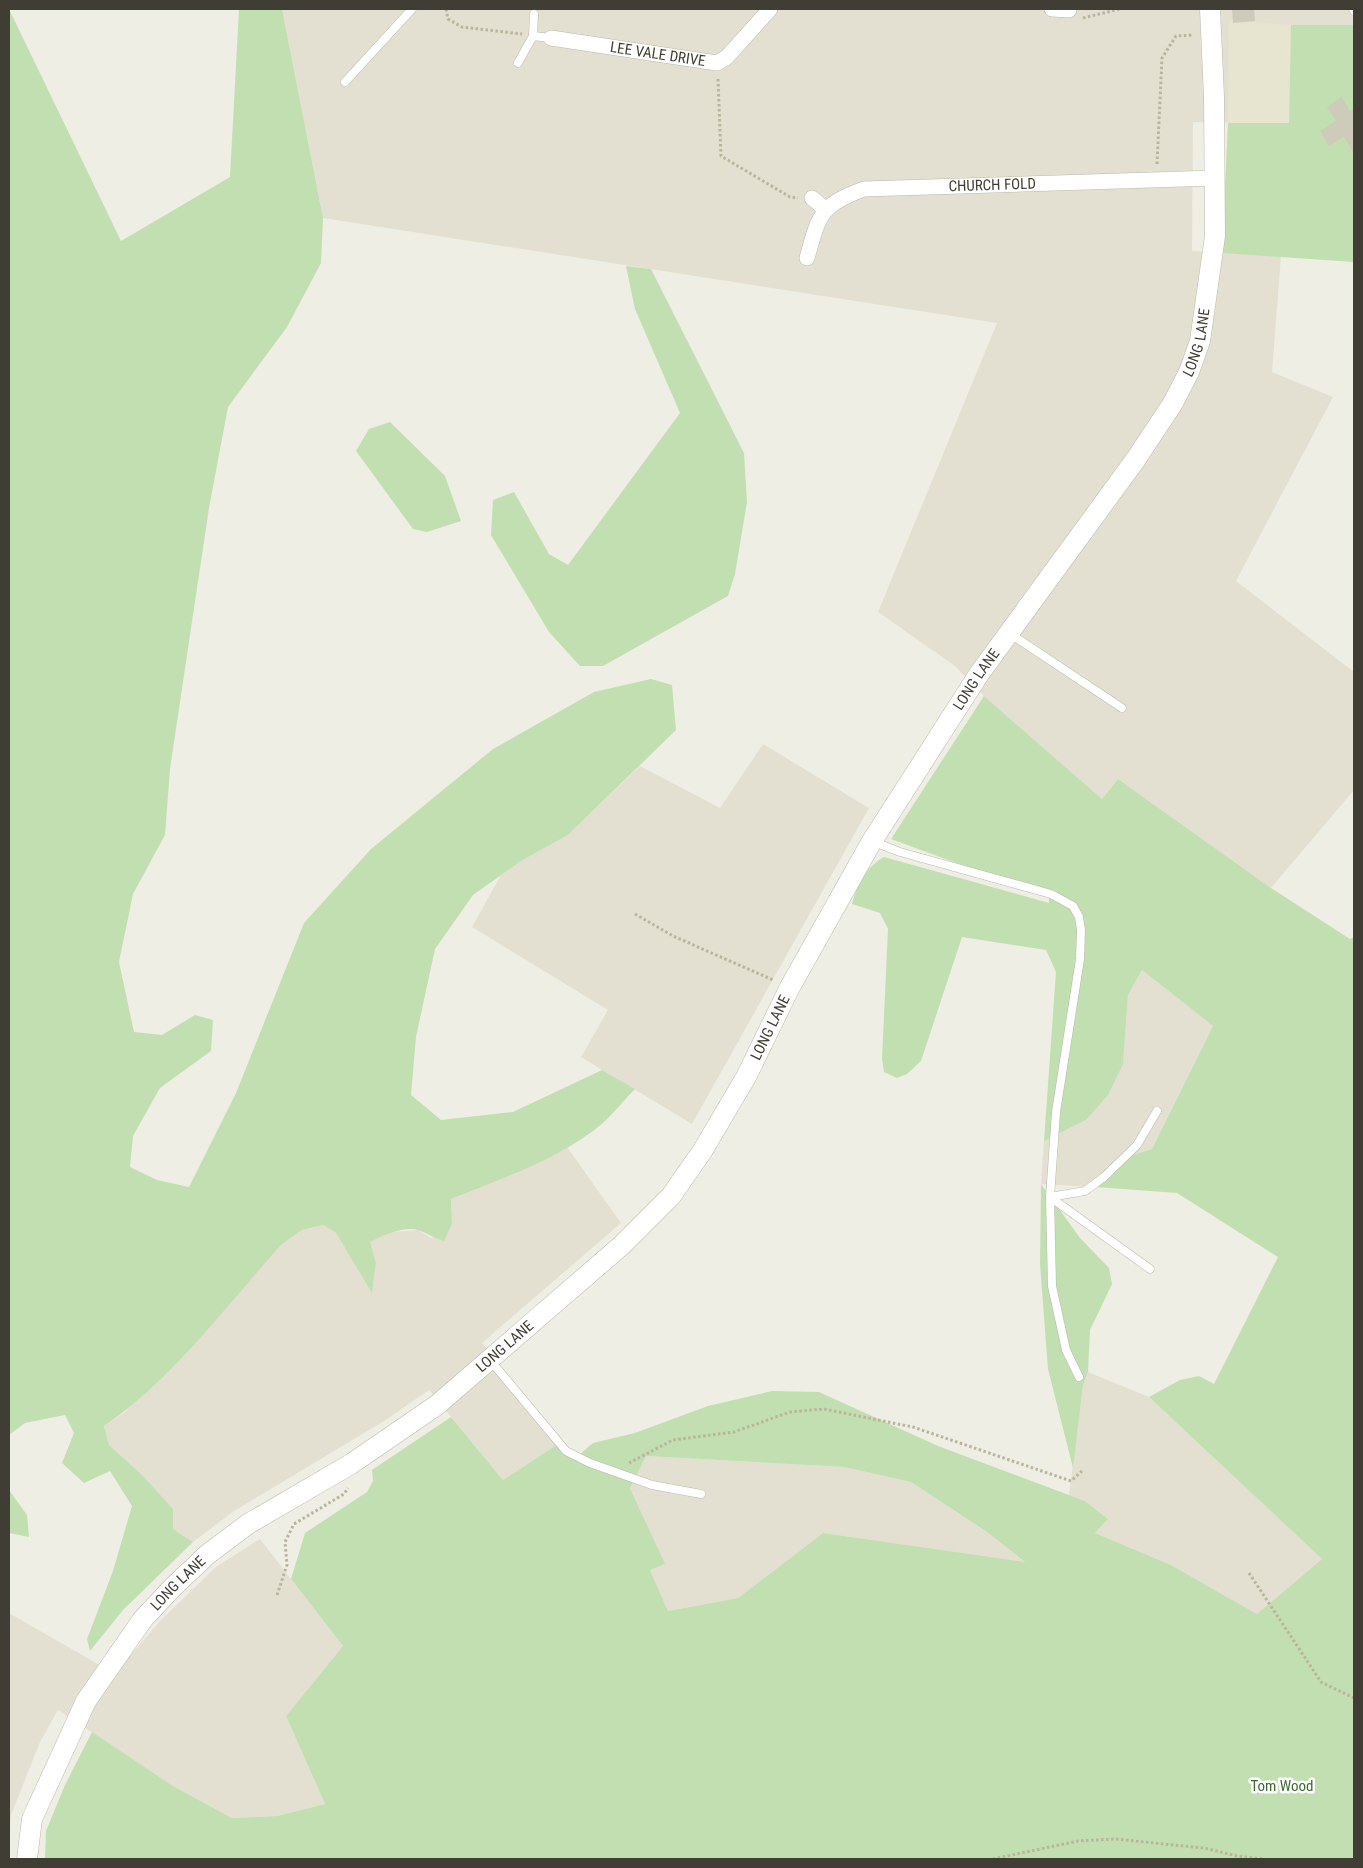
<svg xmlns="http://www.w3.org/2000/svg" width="1363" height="1868" font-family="'Roboto Condensed',sans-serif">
<rect width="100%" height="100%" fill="#efeee4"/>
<g fill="#e3e0d2">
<polygon points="282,9 1354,9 1354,25 1291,25 1289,124 1193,122 1192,251 1281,256 1272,372 1333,397 1236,581 1354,672 1354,790 1271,888 1118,779 1102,799 984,696 955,666 878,612 997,323 323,218"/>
<polygon points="763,744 869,808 692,1124 581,1057 608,1010 472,927 501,875 521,861 568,835 640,766 720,808"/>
<polygon points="1142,970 1213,1026 1152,1149 1126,1157 1096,1187 1041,1184 1044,1141 1086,1120 1123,1064 1128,995"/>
<polygon points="567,1147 621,1223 482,1343 561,1442 503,1480 429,1390 384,1421 234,1511 193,1542 173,1529 141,1474 109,1445 104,1426 125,1412 281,1245 302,1230 323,1225 336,1233 372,1292 376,1263 369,1242 391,1232 418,1230 431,1238 452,1224 451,1199 515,1173"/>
<polygon points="1088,1372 1149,1397 1322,1559 1257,1614 1171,1565 1095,1533 1108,1519 1085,1501 1069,1495 1083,1385"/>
<polygon points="645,1456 844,1467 911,1482 987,1532 1026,1563 823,1533 738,1598 668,1611 650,1570 664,1564 630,1487"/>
<polygon points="260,1539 343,1646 286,1716 325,1804 277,1816 232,1818 173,1786 58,1710 40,1742 11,1815 9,1839 9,1613 115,1674 159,1622 216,1567"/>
</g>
<polygon fill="#e7e4cf" points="1229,20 1291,25 1289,124 1222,253 1228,123"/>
<g fill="#c2dfb1" fill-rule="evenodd">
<path d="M9,9L121,241L230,177L239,9H282L323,218L321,263L287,327L228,407L209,508L170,769L165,835L133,894L119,962L134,1032L162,1035L195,1015L213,1020L211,1051L160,1088L133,1136L130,1167L157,1180L189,1187L236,1093L304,923L371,849L493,749L594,692L651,679L672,685L676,730L568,835L521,861L473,895L435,949L416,1037L411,1095L441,1120L513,1112L602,1070L635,1089C624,1100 614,1113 603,1123C559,1160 502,1178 451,1199L452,1224L444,1241C434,1238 427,1233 418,1230C403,1226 383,1236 370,1242L376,1263L372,1293L336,1233L323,1225L302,1230L281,1245C227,1305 171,1381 104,1426L109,1445L141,1474L173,1509V1529L193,1542L123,1610L90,1651L87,1639L113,1571L132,1506L110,1471L84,1483L62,1463L74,1433L65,1415L25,1423L9,1435Z"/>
<polygon points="1291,25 1354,25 1354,262 1222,253 1228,123 1289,123"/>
<polygon points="626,266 651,269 744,453 747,502 735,574 728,596 603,666 580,666 549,632 491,535 493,500 514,492 549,554 568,565 680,413 635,309"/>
<polygon points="390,422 445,476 461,521 427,532 413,529 356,451 369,429"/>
<path d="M984,696L1102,799L1118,779L1271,888L1350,939L1354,937V1859H45L46,1831L65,1785L92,1732L173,1786L232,1818L277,1816L325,1804L286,1716L343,1646L291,1579L305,1533L367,1492L373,1481L372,1470L451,1417L503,1480L561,1442L578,1456L593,1443L635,1433L708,1406L772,1391L819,1392L938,1446L1085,1501L1108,1519L1095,1533L1171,1565L1257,1614L1322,1559L1149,1397L1180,1380L1199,1376L1214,1384L1278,1257L1177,1193L1096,1187L1126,1157L1152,1149L1213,1026L1142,970L1128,995L1123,1064L1108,1095L1086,1120L1044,1141L1056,972L1046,950L962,937L921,1061L907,1074L897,1078L884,1072L882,1059L888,929L880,913L852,904C857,884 866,867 884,857L1049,903V897L891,839ZM646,1456L844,1467L911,1482L987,1532L1025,1562L823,1533L738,1598L668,1611L650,1570L665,1564L630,1488Z"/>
<polygon points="1041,1184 1080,1238 1109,1268 1112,1284 1090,1330 1088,1372 1083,1385 1073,1468 1048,1369 1040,1264"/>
<polygon points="9,1490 27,1515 29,1537 9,1533"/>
</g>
<g fill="#cfcbba">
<polygon points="1232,9 1254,9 1255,21 1233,23"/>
<polygon points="1342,97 1350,111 1354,109 1354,154 1344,137 1329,146 1320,131 1336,121 1327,107"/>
</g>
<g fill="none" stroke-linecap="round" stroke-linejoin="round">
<defs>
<g id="service">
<polyline points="1353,9 1354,11"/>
<polyline points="533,36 534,14"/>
<polyline points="518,63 533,36 551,38"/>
<polyline points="345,82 412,9"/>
<polyline points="1009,633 1122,708"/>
<polyline points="874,842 900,852 1051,894 1073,906 1079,917 1081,930 1080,959 1056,1112 1050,1197 1150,1269"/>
<polyline points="490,1360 566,1451 590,1463 652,1485 701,1494"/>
<polyline points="1079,1377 1066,1350 1052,1286 1050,1197 1085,1191 1104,1177 1137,1145 1157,1111"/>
</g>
<g id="minor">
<polyline points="1052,9 1069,10"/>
<path id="s1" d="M551,38L717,63L727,57L770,9"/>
<polyline points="812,198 825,209"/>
<path id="s2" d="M807,258C819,215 820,205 864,189L1215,178"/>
</g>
<g id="tertiary">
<path id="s3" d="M27,1859L32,1819L86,1701L143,1619L174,1586L208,1554L248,1524L351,1464L437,1405L622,1245L671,1196L703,1150L746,1077L790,987L872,841L979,674L1136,459L1173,403L1189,372L1200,341L1215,236L1214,97L1210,9"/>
</g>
</defs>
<use href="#service" stroke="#bcb9ab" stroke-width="9"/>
<use href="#minor" stroke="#bcb9ab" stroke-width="16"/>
<use href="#tertiary" stroke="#bcb9ab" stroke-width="21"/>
<g stroke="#b9b49b" stroke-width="3" stroke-dasharray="2.5 2.5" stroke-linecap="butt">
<polyline points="446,9 448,19 462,27 522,34"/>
<polyline points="1083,18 1120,9"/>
<polyline points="718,79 721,156 790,197 798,198"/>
<polyline points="1157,164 1162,58 1176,36 1193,35"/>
<polyline points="635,914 673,936 773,980"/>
<polyline points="629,1463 673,1440 734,1432 790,1412 824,1409 913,1427 1071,1481 1082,1471"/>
<polyline points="1249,1573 1321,1682 1354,1698"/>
<polyline points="277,1595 287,1565 285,1542 294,1524 344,1494 348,1488"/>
<polyline points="993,1859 1078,1841 1115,1839 1204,1848 1237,1856 1264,1859"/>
</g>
<use href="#service" stroke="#fff" stroke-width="8"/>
<use href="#minor" stroke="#fff" stroke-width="15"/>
<use href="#tertiary" stroke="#fff" stroke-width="20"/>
</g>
<g text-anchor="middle" stroke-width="5" stroke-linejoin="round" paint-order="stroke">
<g font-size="15" fill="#403e34" stroke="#fff">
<text dy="5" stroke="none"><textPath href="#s1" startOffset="108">LEE VALE DRIVE</textPath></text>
<text dy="5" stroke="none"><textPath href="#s2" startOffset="224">CHURCH FOLD</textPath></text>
<text dy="5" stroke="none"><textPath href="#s3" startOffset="1955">LONG LANE</textPath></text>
<text dy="5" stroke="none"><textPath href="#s3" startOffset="1550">LONG LANE</textPath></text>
<text dy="5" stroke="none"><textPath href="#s3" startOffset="1145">LONG LANE</textPath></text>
<text dy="5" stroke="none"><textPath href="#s3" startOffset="725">LONG LANE</textPath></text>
<text dy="5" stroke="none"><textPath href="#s3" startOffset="320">LONG LANE</textPath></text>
</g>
<g font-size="15" fill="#3b6a30" stroke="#fff">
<text x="1282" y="1791">Tom Wood</text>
</g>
</g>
<rect width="1363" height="1868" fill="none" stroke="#403e34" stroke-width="20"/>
</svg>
